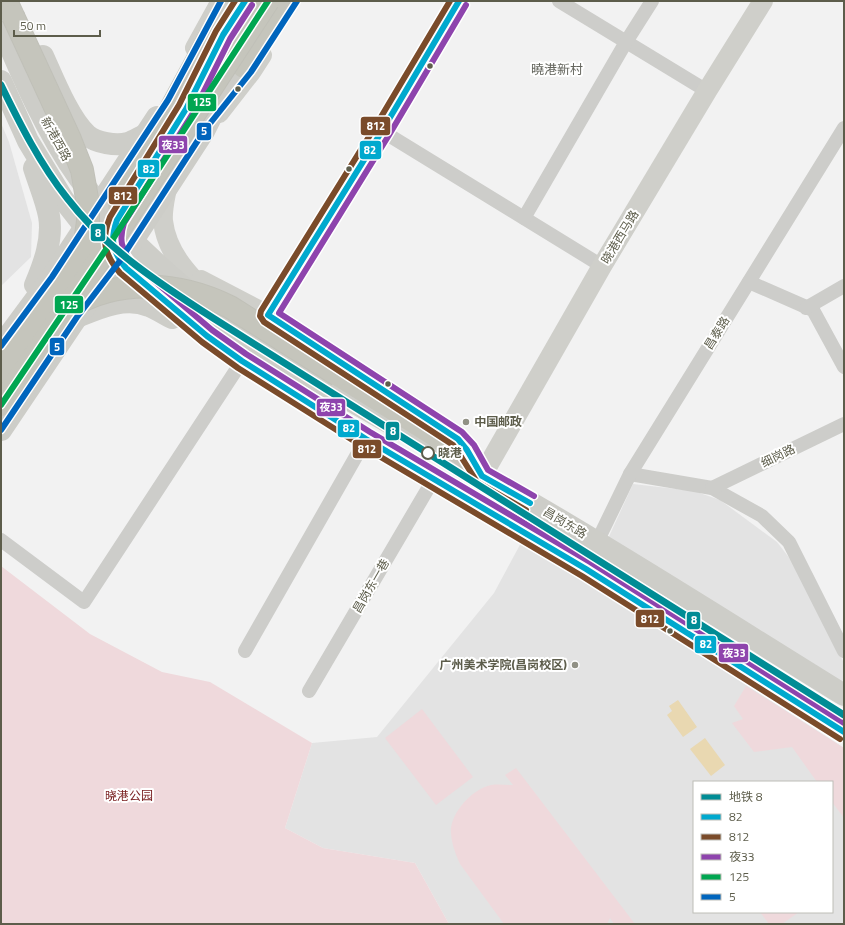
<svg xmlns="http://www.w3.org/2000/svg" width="845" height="925" font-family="'Titillium Web','Noto Sans SC',sans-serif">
<rect width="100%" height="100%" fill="#f2f2f2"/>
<g fill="#e3e3e3" fill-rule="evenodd">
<polygon points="1,123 9,142 32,223 31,257 1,286"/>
<polygon points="633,484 694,491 720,500 777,542 794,564 844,663 844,678 839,687 606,543"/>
<path d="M522,541L844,748V924H449L415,863L323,848L285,828L312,743L377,737L494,593ZM694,782H832V912H694Z"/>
</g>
<g fill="#efd9dc">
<polygon points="1,566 90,634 162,672 210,682 312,743 285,828 323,848 415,863 449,924 1,924"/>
<polygon points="746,686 844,748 844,818 832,802 832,782 817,782 792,747 754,752 732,723 743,719 734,706"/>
<polygon points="422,709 473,777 436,805 385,738"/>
<path d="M516,768L635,924H614L610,918L607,924H504L460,864C456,855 452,845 451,834C449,814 472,789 491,785C498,784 506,785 513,785L505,775Z"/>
<polygon points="760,912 799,912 782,924 769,924"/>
</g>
<g fill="#e9d8b1">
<polygon points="678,700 697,727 683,737 667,715 672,711 669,706"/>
<polygon points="705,738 725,765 711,776 690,749"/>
</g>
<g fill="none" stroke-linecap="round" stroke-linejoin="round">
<defs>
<g id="highway">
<polyline points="6,1 13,16"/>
<polyline points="223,44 250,1"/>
<polyline points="244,67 286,1"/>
<polyline points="338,375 439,438 466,458 482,476"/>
</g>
</defs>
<use href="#highway" stroke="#c0c0b8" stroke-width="24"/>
<g stroke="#cdcdca" stroke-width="14">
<polyline points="559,1 707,91"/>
<polyline points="382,131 602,266"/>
<polyline points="524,218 626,42 652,1"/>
<polyline points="749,282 813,310 844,367"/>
<polyline points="806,308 844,286"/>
<polyline points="630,474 712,488 762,516 789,542 844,651"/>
<polyline points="712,488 844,424"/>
<polyline points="1,540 84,602 242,361"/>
<polyline points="597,542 630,474 844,128"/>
<polyline points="245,651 366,439"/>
<polyline points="309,691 433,480"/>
</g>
<g stroke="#cfcfca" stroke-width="20">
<polyline points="195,48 221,1"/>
<polyline points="219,113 251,72 262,55"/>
<path d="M167,188C165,199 162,210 163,221C167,256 193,279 215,302"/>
<polyline points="201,280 268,315 443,429"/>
<polyline points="253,340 382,131 459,1"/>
<polyline points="482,476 602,266 707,91 763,1"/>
</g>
<g stroke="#cdcdc8" stroke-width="22">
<path d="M1,26C22,76 47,133 79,178C110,222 149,258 190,293C203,303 215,314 229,324C263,349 300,370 336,392C403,431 471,468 538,507C641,567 742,632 844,695"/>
<path d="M43,56C53,78 69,119 87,135C96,143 116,146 128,143C134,141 140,137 145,135"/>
<polyline points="1,81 28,141 63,199 85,227 116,260 207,336 242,361 366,439 586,569 844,732"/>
<polyline points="175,127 229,26"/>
<path d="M34,168C39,184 46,200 49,216C53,239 44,264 35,285"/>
<path d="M77,317C99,308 125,296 149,306C157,309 164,314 172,318"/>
<polyline points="1,346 52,277 157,117"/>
<polyline points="1,430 77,317 119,262 204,131 243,53"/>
</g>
<use href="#highway" stroke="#c5c5bc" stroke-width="22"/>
<defs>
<g id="highway-bridge">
<polyline points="13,16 69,137 82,170 88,204 88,221 83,258"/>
<polyline points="119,205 211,35"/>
<path d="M69,308C118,277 180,282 230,307L338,375"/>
<polyline points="1,372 59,293 92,244"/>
<polyline points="1,405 107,248 268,1"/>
</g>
</defs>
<use href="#highway-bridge" stroke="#c0c0b8" stroke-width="24" stroke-linecap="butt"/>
<use href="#highway-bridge" stroke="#c5c5bc" stroke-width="22"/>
<defs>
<g id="bus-1">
<path d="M245,1L223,35L186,109L117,220C110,240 112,251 126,268L207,336L242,361L366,439L586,569L844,732"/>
<polyline points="459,1 382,131 268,315 458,439 467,450 482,476 530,503"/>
</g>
<g id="bus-2">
<path d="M235,1L216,31L179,105L110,217C101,240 104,254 120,273L202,342L238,368L362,446L582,576L840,739"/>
<polyline points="450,1 375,127 261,311 260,316 264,322 453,445 460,455 477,482 526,510"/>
</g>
<g id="bus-3">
<path d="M252,5L230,39L193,113L124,223C119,239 121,250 132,262L212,330L246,354L370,432L590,562L844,723"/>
<polyline points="466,5 389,135 279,313 462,432 474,445 488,470 534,496"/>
</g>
<polyline id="bus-4" points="1,405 107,248 268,1"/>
<g id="bus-5">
<polyline points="1,346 52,277 168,100 221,1"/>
<polyline points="1,430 77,317 119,262 204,131 251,72 297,1"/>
</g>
</defs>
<use href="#bus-1" stroke="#fff" stroke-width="9"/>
<use href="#bus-2" stroke="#fff" stroke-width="9"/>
<use href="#bus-3" stroke="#fff" stroke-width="9"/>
<use href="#bus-4" stroke="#fff" stroke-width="9"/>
<use href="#bus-5" stroke="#fff" stroke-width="9"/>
<use href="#bus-1" stroke="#00a9ce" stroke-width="6"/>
<use href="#bus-2" stroke="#7a4b2a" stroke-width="6"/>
<use href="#bus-3" stroke="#8e44ad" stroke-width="6"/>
<use href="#bus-4" stroke="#00a651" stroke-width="6"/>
<use href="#bus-5" stroke="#0065bd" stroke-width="6"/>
<defs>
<path id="metro-1" d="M1,85C20,124 40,164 67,198C106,249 160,284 213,318L844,715"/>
</defs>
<use href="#metro-1" stroke="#fff" stroke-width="10"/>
<use href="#metro-1" stroke="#008c95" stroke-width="7"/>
</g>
<g fill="#5d5d4b" stroke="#fff" stroke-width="1.5">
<circle cx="430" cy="66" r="3.5"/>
<circle cx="238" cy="89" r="3.5"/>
<circle cx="349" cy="169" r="3.5"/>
<circle cx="388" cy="384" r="3.5"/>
<circle cx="670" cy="631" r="3.5"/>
</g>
<g fill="#919185" stroke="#fff" stroke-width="1.5">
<circle cx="466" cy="422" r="4"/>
<circle cx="575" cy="665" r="4"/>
</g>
<circle fill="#fff" stroke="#5d5d4b" stroke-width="2" cx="428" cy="453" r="6"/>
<g text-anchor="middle" stroke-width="4" stroke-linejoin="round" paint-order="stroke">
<g font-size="12" fill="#5d5d4b" stroke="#fff">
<text transform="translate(56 139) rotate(61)" y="4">新港西路</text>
<text transform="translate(620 237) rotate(-59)" y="4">晓港西马路</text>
<text transform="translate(717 333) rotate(-58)" y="4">昌泰路</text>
<text transform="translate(778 456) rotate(-26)" y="4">细岗路</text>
<text transform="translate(565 523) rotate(31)" y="4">昌岗东路</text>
<text transform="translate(371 586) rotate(-60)" y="4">昌岗东一巷</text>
</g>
<g font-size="12" font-weight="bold" fill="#5d5d4b" stroke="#fff" text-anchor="start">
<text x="474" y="426">中国邮政</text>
<text x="567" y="669" text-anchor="end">广州美术学院(昌岗校区)</text>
</g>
<g font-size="12" font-weight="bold" fill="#5d5d4b" stroke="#fff" text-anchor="start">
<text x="438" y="457">晓港</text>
</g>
<g font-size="12" fill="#7a2021" stroke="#fff">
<text x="129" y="800">晓港公园</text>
</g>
<g font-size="13" fill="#65665e" stroke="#fff">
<text x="557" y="74">曉港新村</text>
</g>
</g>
<g stroke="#fff" stroke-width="1.5">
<rect x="187" y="93" width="30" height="19" rx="4" fill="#00a651"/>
<rect x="360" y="116" width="31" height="20" rx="4" fill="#7a4b2a"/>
<rect x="196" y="122" width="16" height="19" rx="4" fill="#0065bd"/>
<rect x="158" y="135" width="30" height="19" rx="4" fill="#8e44ad"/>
<rect x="359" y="140" width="23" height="20" rx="4" fill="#00a9ce"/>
<rect x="137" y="159" width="23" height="19" rx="4" fill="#00a9ce"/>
<rect x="108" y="186" width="30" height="19" rx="4" fill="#7a4b2a"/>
<rect x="90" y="223" width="16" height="19" rx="4" fill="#008c95"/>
<rect x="54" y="295" width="30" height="19" rx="4" fill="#00a651"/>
<rect x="49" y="337" width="16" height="19" rx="4" fill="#0065bd"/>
<rect x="316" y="398" width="30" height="19" rx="4" fill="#8e44ad"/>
<rect x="337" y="419" width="23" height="19" rx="4" fill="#00a9ce"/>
<rect x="385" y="421" width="15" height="20" rx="4" fill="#008c95"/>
<rect x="352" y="439" width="30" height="20" rx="4" fill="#7a4b2a"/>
<rect x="635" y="609" width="30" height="19" rx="4" fill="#7a4b2a"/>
<rect x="686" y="611" width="15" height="19" rx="4" fill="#008c95"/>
<rect x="694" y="635" width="23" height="19" rx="4" fill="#00a9ce"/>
<rect x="718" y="643" width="31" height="20" rx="4" fill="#8e44ad"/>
</g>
<g font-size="11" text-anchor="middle" font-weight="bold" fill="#fff">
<text x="202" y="106">125</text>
<text x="376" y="130">812</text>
<text x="204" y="135">5</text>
<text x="173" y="149">夜33</text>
<text x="370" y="154">82</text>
<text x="149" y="173">82</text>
<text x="123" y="200">812</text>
<text x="98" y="237">8</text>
<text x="69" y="309">125</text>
<text x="57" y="351">5</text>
<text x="331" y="411">夜33</text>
<text x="349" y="432">82</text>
<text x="393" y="435">8</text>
<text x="367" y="453">812</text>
<text x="650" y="623">812</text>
<text x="694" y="624">8</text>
<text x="706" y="648">82</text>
<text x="734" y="657">夜33</text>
</g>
<rect width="845" height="925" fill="none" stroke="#5d5d4b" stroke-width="4"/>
<rect x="693" y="781" width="140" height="132" fill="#ffffff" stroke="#bebeb7"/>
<rect x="701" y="794" width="20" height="6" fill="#008c95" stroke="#bebeb7"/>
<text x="729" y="801" font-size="12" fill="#5d5d4b">地铁 8</text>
<rect x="701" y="814" width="20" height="6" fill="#00a9ce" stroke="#bebeb7"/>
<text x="729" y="821" font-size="12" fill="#5d5d4b">82</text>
<rect x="701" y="834" width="20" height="6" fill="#7a4b2a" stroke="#bebeb7"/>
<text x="729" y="841" font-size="12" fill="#5d5d4b">812</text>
<rect x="701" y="854" width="20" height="6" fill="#8e44ad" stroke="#bebeb7"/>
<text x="729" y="861" font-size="12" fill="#5d5d4b">夜33</text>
<rect x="701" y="874" width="20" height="6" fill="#00a651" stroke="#bebeb7"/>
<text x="729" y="881" font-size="12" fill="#5d5d4b">125</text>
<rect x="701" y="894" width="20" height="6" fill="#0065bd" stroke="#bebeb7"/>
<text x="729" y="901" font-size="12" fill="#5d5d4b">5</text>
<path d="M14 30v6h86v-6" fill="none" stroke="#5d5d4b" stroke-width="2"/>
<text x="20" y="30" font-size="12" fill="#5d5d4b" stroke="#ffffff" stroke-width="3" paint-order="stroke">50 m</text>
</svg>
